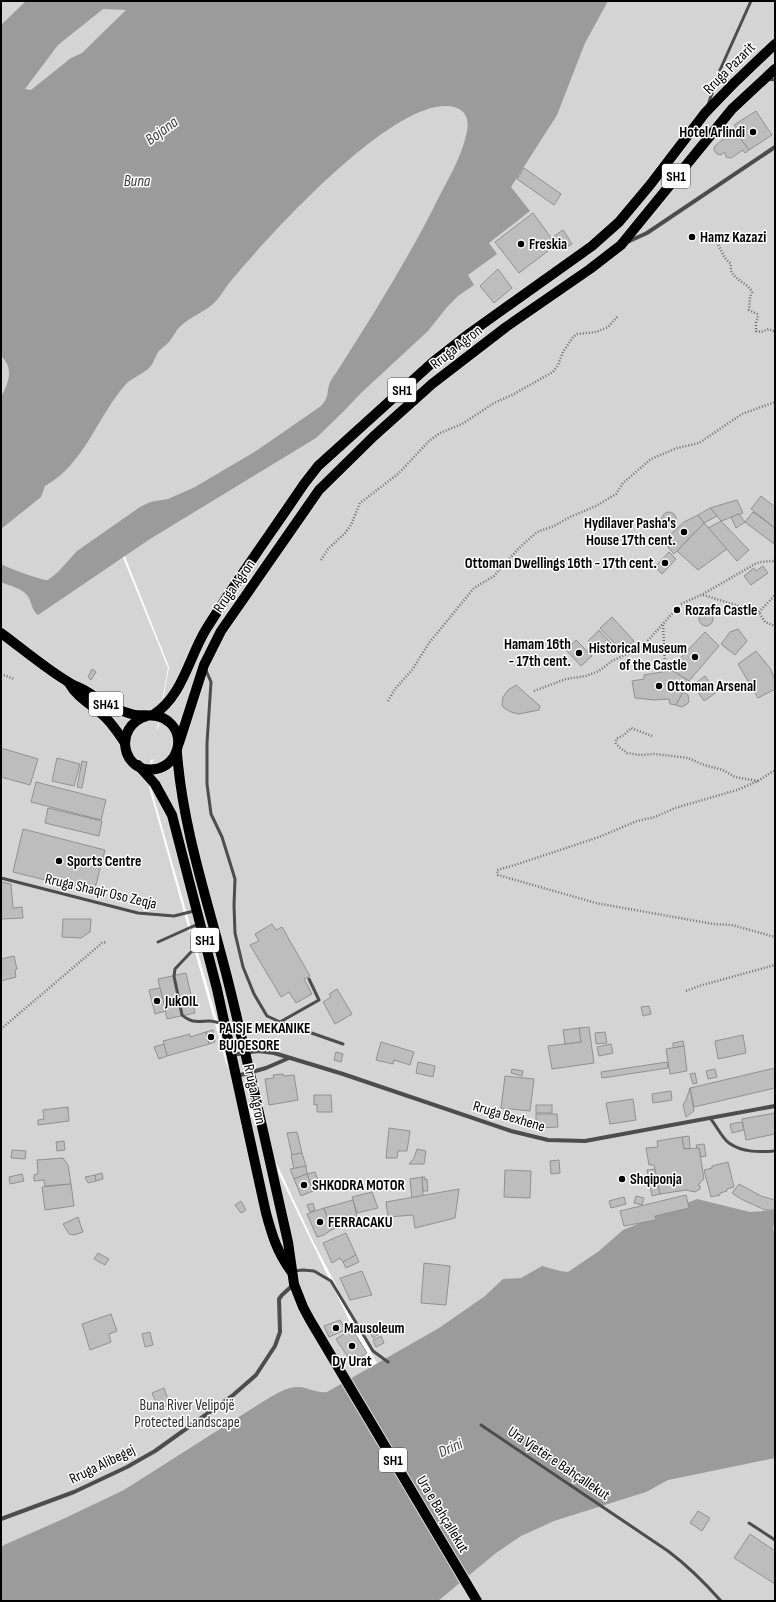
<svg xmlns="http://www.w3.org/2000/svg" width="776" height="1602" font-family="'Sofia Sans Condensed',sans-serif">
<rect width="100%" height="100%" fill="#fff"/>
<path fill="#d4d4d4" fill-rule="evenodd" d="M1,1H775V1284L382,1373L313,1241L229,1062L150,784L153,759L151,760L147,780L226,1063L378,1381L775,1288V1601H1ZM124,554L169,667L158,729H157L168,668L122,555Z"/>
<g fill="#9b9b9b" fill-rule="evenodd">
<path d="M26,1H608L585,43L557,115L511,187L530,211L489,243L497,254L468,275L474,285L458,296L447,307L428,331L361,393L343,412L316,438L150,539L38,615C31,610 32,601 27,595C21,588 10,586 1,582V564C8,568 43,581 48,580L58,572L77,551L140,507L150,502L168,499L195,487L256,451L321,406C328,399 327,394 329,385C330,381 333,377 336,373C373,315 410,256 440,195C451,174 463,153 467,131C469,122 467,112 457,108C401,87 265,240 230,282C225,288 222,294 217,300C207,311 194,315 183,324C176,329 174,336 169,342C166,345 162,348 159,351C155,356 154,363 150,367C143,374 134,377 127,383C97,416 85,464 45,486L41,497L1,529V397C9,383 14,368 1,356V25ZM103,9L126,10L82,53L71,58L31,90L25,89L58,45Z"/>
<path d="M697,1199L750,1212L775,1210V1221L773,1229L775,1234V1458L668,1480L646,1492L554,1521L521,1536L496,1553L438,1601H1V1547L4,1545L63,1519L124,1490L264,1401C276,1394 291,1384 305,1388C313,1390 319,1393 327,1392L439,1328L485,1296L503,1279L521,1278L542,1266L560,1271L568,1272L599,1251L623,1230L640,1223L655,1220V1216Z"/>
</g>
<g fill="#bdbdbd" stroke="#919191">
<polygon points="756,111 772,135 749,150 734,130 736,128 734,125"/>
<polygon points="734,130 749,150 745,153 743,150 731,158 726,157 725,152 721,155 717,154 714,150 715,146"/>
<polygon points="524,168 561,194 554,205 517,179"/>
<polygon points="533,213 552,239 544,245 548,251 519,273 495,242"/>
<polygon points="563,230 572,244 561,250 553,237"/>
<polygon points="498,269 512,288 494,303 480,286"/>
<polygon points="761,496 775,507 775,528 751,509"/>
<polygon points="737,500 743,513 721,521 710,508"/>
<polygon points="710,508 717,516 704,523 698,515"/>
<circle cx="669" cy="519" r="7"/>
<polygon points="753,512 775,528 774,544 745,522"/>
<polygon points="739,514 745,522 736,528 731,517"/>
<polygon points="698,515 704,523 674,554 663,541 684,522"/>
<polygon points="721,521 749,550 737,561 708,528"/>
<polygon points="704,523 727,549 698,570 677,551"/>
<polygon points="669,552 676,559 662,574 655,567"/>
<polygon points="763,566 768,573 751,585 744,576 754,568 756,571"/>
<circle cx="706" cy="619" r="7"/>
<polygon points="612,617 634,641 622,651 600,628"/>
<polygon points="738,629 747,641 735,655 721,644 730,632"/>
<polygon points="599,630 611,643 600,653 588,641"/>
<polygon points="705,632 719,646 689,681 670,669"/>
<polygon points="576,640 592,656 581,666 566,650"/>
<polygon points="756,651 770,668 775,679 775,689 758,698 738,664"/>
<polygon points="92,669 96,672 91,680 88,677"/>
<polygon points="670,669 689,681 676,705 670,704 669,699 655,700 635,698 632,681 644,679 644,675 668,671"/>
<polygon points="705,676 717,692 704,701 693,685"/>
<polygon points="516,685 540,706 539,710 519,714 511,712 504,708 502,705 503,697 508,690"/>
<polygon points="683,692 688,695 689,702 686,705 681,707 676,705"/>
<polygon points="1,748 38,759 30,785 1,777"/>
<polygon points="57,758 80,764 74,786 52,781"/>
<polygon points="82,761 87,762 82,788 77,787"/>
<polygon points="36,782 106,800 101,820 31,802"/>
<polygon points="48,808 102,821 99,836 45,823"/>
<polygon points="23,829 105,850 94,892 13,872"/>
<polygon points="1,882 11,884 13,908 22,907 23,918 1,919"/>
<polygon points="63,919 91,919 90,932 81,938 62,937"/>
<polygon points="272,924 276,930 282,927 310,976 304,979 312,994 296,1003 289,992 281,997 250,945 259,941 255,934"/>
<polygon points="14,956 17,969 15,970 16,977 1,981 1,959"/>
<polygon points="186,973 195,1013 167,1019 158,979"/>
<polygon points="160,988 166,1011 155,1014 149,990"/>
<polygon points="337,989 352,1014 335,1024 323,1002 331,997 329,994"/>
<polygon points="649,1006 651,1014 643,1016 641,1007"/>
<polygon points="589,1027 594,1063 552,1069 548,1046 581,1042 579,1028"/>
<polygon points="579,1028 581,1042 565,1044 563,1030"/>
<polygon points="213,1030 215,1042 209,1044 206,1032"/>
<polygon points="206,1032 209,1044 167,1056 163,1041 190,1034 190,1037"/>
<polygon points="605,1032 607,1043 596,1044 595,1033"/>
<polygon points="743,1035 746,1053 718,1059 715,1041"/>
<polygon points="683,1041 684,1046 673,1048 673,1043"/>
<polygon points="381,1042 414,1052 410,1065 394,1060 393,1064 376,1060"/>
<polygon points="164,1044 167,1056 159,1059 154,1047"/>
<polygon points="611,1044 613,1053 599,1056 597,1047"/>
<polygon points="684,1046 687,1071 670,1074 666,1049"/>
<polygon points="336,1052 343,1054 341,1062 334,1060"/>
<polygon points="418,1062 435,1066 433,1077 416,1073"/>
<polygon points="667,1062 668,1068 602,1078 601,1072"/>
<polygon points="775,1068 775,1088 694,1107 690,1088"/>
<polygon points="512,1069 523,1071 522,1076 511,1073"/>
<polygon points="715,1069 717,1077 708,1079 706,1071"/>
<polygon points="695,1073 697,1083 693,1084 690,1074"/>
<polygon points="283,1074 283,1076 294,1075 298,1100 269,1105 265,1079 274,1078 273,1075"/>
<polygon points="505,1076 534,1079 530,1111 501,1108"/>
<polygon points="690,1088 694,1111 686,1117 683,1105 686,1100"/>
<polygon points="671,1091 672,1100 653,1103 652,1094"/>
<polygon points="314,1095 331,1095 332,1112 317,1112 317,1104 314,1105"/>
<polygon points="633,1099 636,1120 610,1124 606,1103"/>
<rect x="536" y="1105" width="16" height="8"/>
<polygon points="68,1107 69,1121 38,1125 38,1120 44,1119 43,1110"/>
<polygon points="775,1113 775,1134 746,1140 742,1119"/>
<polygon points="536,1114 557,1114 558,1127 536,1128"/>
<polygon points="742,1122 744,1130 732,1133 730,1124"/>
<polygon points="389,1128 410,1131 407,1151 398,1151 397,1158 386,1158"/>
<polygon points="297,1132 302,1153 292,1155 287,1133"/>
<polygon points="689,1136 690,1148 684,1149 682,1137"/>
<polygon points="682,1137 684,1149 699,1148 704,1179 698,1185 700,1186 700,1189 695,1192 686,1190 660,1194 654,1165 649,1165 646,1148 658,1147 657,1141"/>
<polygon points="64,1141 65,1150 57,1151 56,1142"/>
<polygon points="704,1144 706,1156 701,1157 699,1148 697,1148 696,1145"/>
<polygon points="417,1149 426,1151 424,1164 409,1164 414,1158"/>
<polygon points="12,1150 26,1151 25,1159 11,1158"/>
<polygon points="302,1153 306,1166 294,1169 291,1155"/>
<polygon points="63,1158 68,1165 71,1184 45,1186 44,1180 34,1181 34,1175 38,1174 37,1160"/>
<polygon points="559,1160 560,1173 551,1174 550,1161"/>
<polygon points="728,1162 734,1187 727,1189 727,1191 720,1193 720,1195 711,1197 704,1170 712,1168 712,1166"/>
<polygon points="306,1166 307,1174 294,1179 290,1169"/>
<polygon points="655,1169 660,1194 652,1196 647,1170"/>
<polygon points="505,1170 531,1171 530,1198 504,1197"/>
<polygon points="315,1172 321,1189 313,1191 307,1174"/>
<polygon points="102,1173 103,1179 96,1181 95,1175"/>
<polygon points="22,1174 24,1181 10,1184 9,1177"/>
<polygon points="307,1174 313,1191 301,1196 294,1179"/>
<polygon points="95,1175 96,1181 88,1183 85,1177"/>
<polygon points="422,1177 425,1177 425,1180 427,1179 428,1191 423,1191"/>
<polygon points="422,1177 423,1196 412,1198 410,1179"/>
<polygon points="71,1184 74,1206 45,1210 42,1187"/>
<polygon points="739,1184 761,1196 775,1200 775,1210 765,1210 741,1199 732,1193"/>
<polygon points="459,1189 455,1218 415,1228 413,1215 388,1217 386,1202"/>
<polygon points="372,1192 378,1208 357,1213 352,1197"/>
<polygon points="686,1195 689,1208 655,1216 656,1220 624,1226 620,1211"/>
<polygon points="636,1196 644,1198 642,1205 634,1203"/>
<polygon points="624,1197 626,1204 611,1208 609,1201"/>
<polygon points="353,1200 358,1221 331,1230 324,1208"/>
<polygon points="241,1201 246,1210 241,1213 235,1205"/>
<polygon points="313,1203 315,1210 310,1212 307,1205"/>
<polygon points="324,1208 331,1230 324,1235 317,1237 307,1214"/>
<polygon points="78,1217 83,1232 74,1235 69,1234 63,1224"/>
<polygon points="346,1233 356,1255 343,1262 340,1258 332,1263 323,1243"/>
<polygon points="98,1253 109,1259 105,1265 94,1259"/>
<polygon points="356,1255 359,1262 346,1268 343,1262"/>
<polygon points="424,1263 450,1266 446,1305 421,1303"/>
<polygon points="362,1271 372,1295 350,1300 340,1278"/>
<polygon points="111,1314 117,1331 109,1334 111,1342 90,1350 82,1324"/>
<polygon points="340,1320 343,1325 345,1324 347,1329 329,1337 324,1326"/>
<polygon points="375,1326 380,1333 373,1338 368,1330"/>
<polygon points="352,1329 367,1353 352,1363 336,1339"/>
<polygon points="150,1332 153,1345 145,1347 142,1334"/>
<polygon points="381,1336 384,1343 376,1347 373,1340"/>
<polygon points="164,1388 170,1405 159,1409 152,1393"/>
<polygon points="698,1511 710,1518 702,1531 690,1523"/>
<polygon points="750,1534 775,1551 775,1584 734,1558"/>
</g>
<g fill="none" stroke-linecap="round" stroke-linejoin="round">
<defs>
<g id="primary">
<path d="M1,633C23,649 46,669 70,683C75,686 81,688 86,691C95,696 102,703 112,707C119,710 127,713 135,715C147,716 159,713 169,722C186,736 178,765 156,769C122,775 112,726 147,716"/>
<path d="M69,683C78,699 93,705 106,718C113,725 119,734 125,743"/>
<path d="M153,715C182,697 189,658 205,631C236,581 271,533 304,484L318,466L433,362L470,333L592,246L619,222L650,185L705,113L735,82L775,44"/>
<polyline points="179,743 204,665 221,631 319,490 374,436 432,384 506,327 590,269 621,245 732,109 775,69"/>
<path d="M177,753C183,830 208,902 227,977C249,1065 268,1154 288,1242L294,1284L303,1307L310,1320L477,1601"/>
<path d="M138,765L155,784L172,815L217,989L266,1213C272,1235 277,1252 291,1271"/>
</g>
</defs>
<use href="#primary" stroke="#dbdbdb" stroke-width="12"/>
<g stroke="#6f6f6f" stroke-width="2.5" stroke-dasharray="1 2" stroke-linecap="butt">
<path d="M714,237L725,258L731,264C728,279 747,281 752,292L750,297L749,310L757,314L758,318L756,322V331L761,332L769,329L775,332"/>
<polyline points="321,560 328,549 345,533 351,525 360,503 398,474 429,441 440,433 462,424 494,403 512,395 553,372 558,365 563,352 573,337 577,334 596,332 608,327 618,316"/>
<polyline points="703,595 759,612 765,622 775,626"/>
<polyline points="681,604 703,594 755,564 760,562 775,561"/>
<polyline points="759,612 775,595"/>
<polyline points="663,625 665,665"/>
<polyline points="1,674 14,679"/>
<polyline points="534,691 566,679 586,676 599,671 612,661 642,647 679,606"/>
<polyline points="388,701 395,689 412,670 429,643 474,588 494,576 519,548 537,532 554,526 570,517 596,506 616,494 623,483 651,459 677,448 699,443 742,414 775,402"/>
<polyline points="652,736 631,728 624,735 616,739 616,743 619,747 627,753 640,755 655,754 688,758 704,765 723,770 735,777 758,781 737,790 675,808 655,817 637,821 599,837 515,865 497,870 498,875 596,903 713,924 732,925 775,937"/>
<polyline points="758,781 775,770"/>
<polyline points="686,991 699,986 775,965"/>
<polyline points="1,1029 102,943 107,942"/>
</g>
<g stroke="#4d4d4d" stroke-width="3">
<polyline points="768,79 775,80"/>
<polyline points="708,105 720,70 751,1"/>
<polyline points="205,668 211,682 207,743 207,784 211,814 222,837 235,879 234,905 235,933 243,967 254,994 267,1016 280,1022 343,1044"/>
<polyline points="1,878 138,913 174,916 194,911"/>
<polyline points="158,942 198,924"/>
<path d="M204,946L191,952L175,969L174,976L182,1015C192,1024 199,1021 210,1021C214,1021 219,1023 223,1024"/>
<polyline points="280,1022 319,1000 309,979"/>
<path d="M710,1118C716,1125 722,1138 729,1143C743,1153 760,1152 775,1151"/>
<polyline points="293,1271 303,1270 314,1271 331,1281 373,1351 388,1362"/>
<path d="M481,1425L668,1551C688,1566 705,1583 721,1601"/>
<polyline points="749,1523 775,1540"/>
</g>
<g stroke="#4d4d4d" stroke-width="4">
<polyline points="625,243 647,233 775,147"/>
<polyline points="232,1055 258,1051 274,1053 343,1074 511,1131 548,1140 585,1141 775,1106"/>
<polyline points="237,1076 266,1068 289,1058"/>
<polyline points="1,1519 74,1492 127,1467 155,1451 232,1396 256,1375 275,1346 280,1332 279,1299 282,1295 293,1285"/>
</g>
<use href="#primary" stroke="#000" stroke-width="10"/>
</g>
<g fill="#000" stroke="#fff" stroke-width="1.5">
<circle cx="753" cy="132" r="4"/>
<circle cx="692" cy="237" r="4"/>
<circle cx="521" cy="244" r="4"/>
<circle cx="684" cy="532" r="4"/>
<circle cx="665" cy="563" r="4"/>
<circle cx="677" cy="610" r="4"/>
<circle cx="579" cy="653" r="4"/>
<circle cx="695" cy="657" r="4"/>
<circle cx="659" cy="686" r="4"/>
<circle cx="59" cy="861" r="4"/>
<circle cx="157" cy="1001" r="4"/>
<circle cx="211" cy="1037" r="4"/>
<circle cx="622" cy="1179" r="4"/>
<circle cx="304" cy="1185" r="4"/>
<circle cx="320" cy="1222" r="4"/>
<circle cx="336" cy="1328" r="4"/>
<circle cx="352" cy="1346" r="4"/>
</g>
<g text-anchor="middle" stroke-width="3" stroke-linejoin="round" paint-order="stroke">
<g fill="#fff" stroke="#4c4c4c" stroke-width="1">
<rect x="662" y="164" width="28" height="24" rx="3"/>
<rect x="388" y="378" width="28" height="24" rx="3"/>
<rect x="89" y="692" width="34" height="24" rx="3"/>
<rect x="191" y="928" width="28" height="24" rx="3"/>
<rect x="379" y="1448" width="28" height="24" rx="3"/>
</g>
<g font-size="14" font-weight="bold" fill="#000">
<text x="676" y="181">SH1</text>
<text x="402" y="395">SH1</text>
<text x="106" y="709">SH41</text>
<text x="205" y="945">SH1</text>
<text x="393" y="1465">SH1</text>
</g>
<g font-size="15" fill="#000" stroke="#fff">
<text transform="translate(729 68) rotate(-45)" y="5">Rruga Pazarit</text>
<text transform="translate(456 347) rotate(-38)" y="5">Rruga Agron</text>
<text transform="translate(234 586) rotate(-55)" y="5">Rruga Agron</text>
<text transform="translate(101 891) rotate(13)" y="5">Rruga Shaqir Oso Zeqja</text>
<text transform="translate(255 1094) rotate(78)" y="5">Rruga Agron</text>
<text transform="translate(509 1116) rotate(17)" y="5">Rruga Bexhene</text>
<text transform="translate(559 1463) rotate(34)" y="5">Ura Vjetër e Bahçallekut</text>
<text transform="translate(102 1464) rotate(-26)" y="5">Rruga Alibegej</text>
<text transform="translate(443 1514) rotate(59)" y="5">Ura e Bahçallekut</text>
</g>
<g font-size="15" font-weight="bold" fill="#000" stroke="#fff" text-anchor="start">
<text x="745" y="137" text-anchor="end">Hotel Arlindi</text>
<text x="700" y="242">Hamz Kazazi</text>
<text x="529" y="249">Freskia</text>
<text x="676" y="528" text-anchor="end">Hydilaver Pasha's<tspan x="676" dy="17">House 17th cent.</tspan></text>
<text x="657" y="568" text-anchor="end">Ottoman Dwellings 16th - 17th cent.</text>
<text x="685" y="615">Rozafa Castle</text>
<text x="571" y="649" text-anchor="end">Hamam 16th<tspan x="571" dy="17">- 17th cent.</tspan></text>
<text x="687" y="653" text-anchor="end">Historical Museum<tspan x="687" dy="17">of the Castle</tspan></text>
<text x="667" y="691">Ottoman Arsenal</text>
<text x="67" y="866">Sports Centre</text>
<text x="165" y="1006">JukOIL</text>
<text x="219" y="1033">PAISJE MEKANIKE<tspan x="219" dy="17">BUJQESORE</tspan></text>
<text x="630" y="1184">Shqiponja</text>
<text x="312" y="1190">SHKODRA MOTOR</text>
<text x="328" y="1227">FERRACAKU</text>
<text x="344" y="1333">Mausoleum</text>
<text x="352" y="1366" text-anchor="middle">Dy Urat</text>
</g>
<g font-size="15" fill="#2b2b2b" stroke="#fff">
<text x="187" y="1410">Buna River Velipojë<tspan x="187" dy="17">Protected Landscape</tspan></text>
</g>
<g font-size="16" font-style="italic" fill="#3c3c3c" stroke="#fff">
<text transform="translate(161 130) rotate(-36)" y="6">Bojana</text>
<text x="137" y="186">Buna</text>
<text transform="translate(450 1447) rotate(-24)" y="6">Drini</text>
</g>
</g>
<rect width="776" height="1602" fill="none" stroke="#000000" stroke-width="4"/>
</svg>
